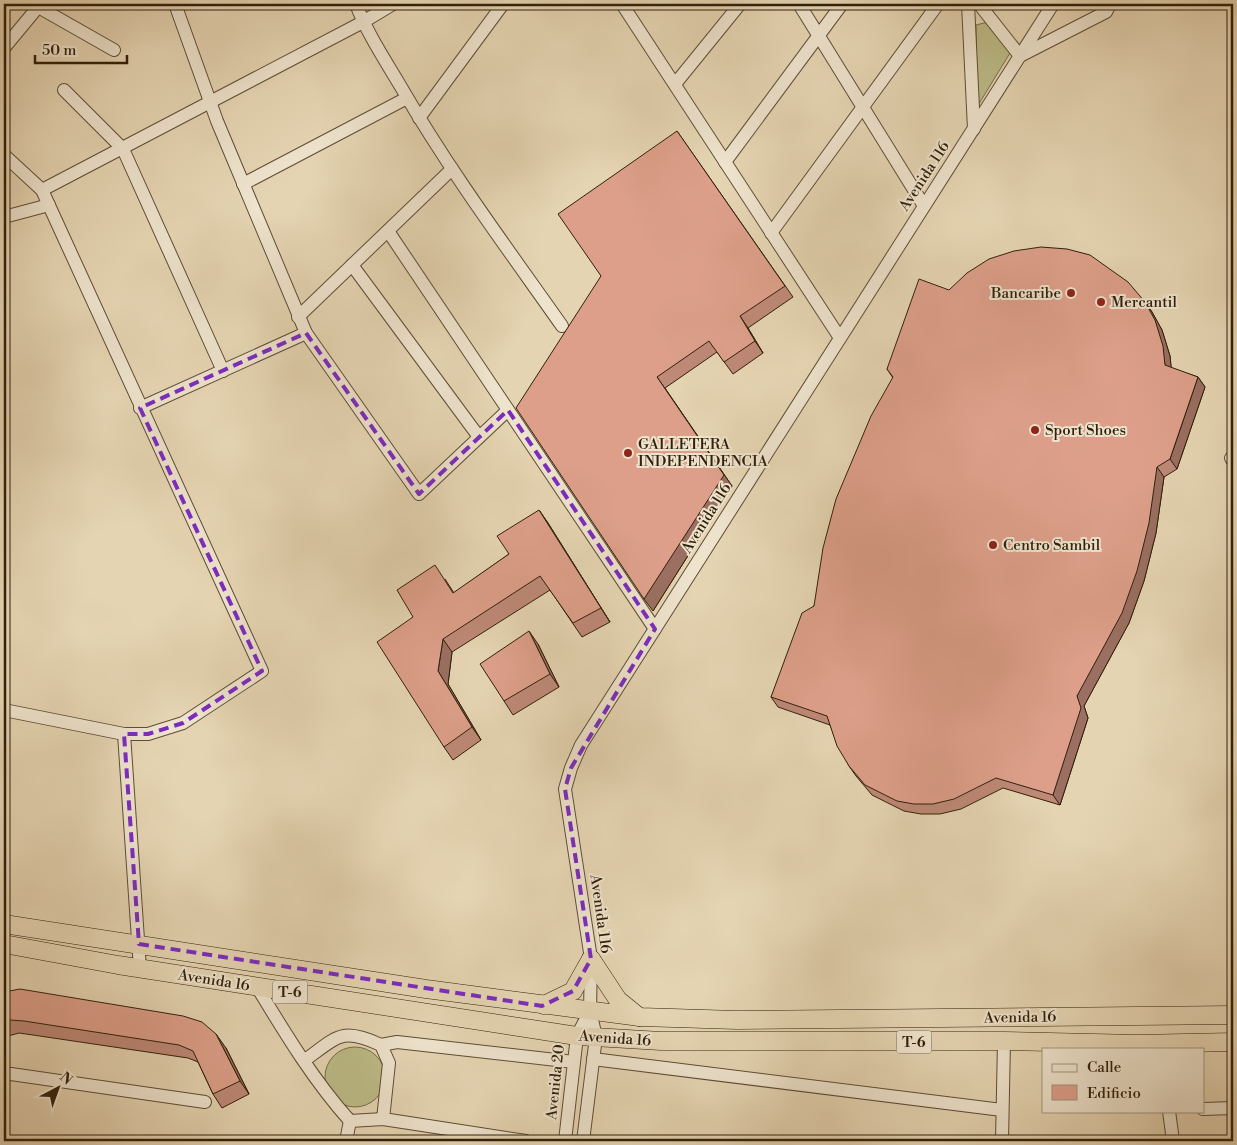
<svg xmlns="http://www.w3.org/2000/svg" width="1237" height="1145" font-family="'Libre Bodoni',serif">
<rect width="100%" height="100%" fill="#e5d4b2"/>
<filter id="stains"><feTurbulence type="fractalNoise" baseFrequency=".004" numOctaves="4"/><feColorMatrix values="0 0 0 0 .2 0 0 0 0 .09 0 0 0 0 .02 0 0 0 .5 -.17"/></filter>
<radialGradient id="worn" r=".72"><stop offset=".6" stop-color="#630" stop-opacity="0"/><stop offset="1" stop-color="#630" stop-opacity=".3"/></radialGradient>
<g fill="#bcbb87" stroke="#766e49">
<polygon points="988,22 1010,53 977,107 976,25"/>
<circle cx="355" cy="1077" r="30"/>
</g>
<g fill="none" stroke-linecap="round" stroke-linejoin="round">
<defs>
<g id="minor">
<polyline points="33,4 114,50"/>
<polyline points="175,4 217,121 306,333 419,494 508,410"/>
<path d="M356,4C367,33 385,60 401,87C449,170 507,248 562,326"/>
<polyline points="622,4 840,338"/>
<polyline points="799,4 924,206"/>
<polyline points="968,4 974,129"/>
<polyline points="979,4 1020,56 1106,12 1110,4"/>
<polyline points="4,48 38,7"/>
<polyline points="675,84 740,4"/>
<polyline points="64,90 123,149 223,371"/>
<polyline points="419,118 503,4"/>
<polyline points="4,155 42,190 262,671 183,723 148,734 124,734"/>
<polyline points="725,162 842,4"/>
<polyline points="243,184 407,98"/>
<polyline points="42,190 363,22 393,4"/>
<polyline points="4,217 49,205"/>
<polyline points="388,231 655,629"/>
<polyline points="771,233 938,4"/>
<polyline points="352,265 479,437"/>
<polyline points="298,317 452,169"/>
<polyline points="140,408 306,333"/>
<polyline points="1231,458 1233,461"/>
<polyline points="4,710 124,734 140,969"/>
<path d="M257,987C285,1033 314,1081 350,1121L383,1119L526,1141"/>
<polyline points="381,1045 397,1042 574,1062"/>
<polyline points="593,1059 1002,1110"/>
<path d="M305,1060C338,1036 342,1027 381,1045L389,1063L383,1119"/>
<polyline points="4,1076 11,1074 205,1102"/>
<polyline points="1203,1109 1233,1108"/>
<polyline points="1169,1111 1173,1141"/>
<polyline points="346,1141 350,1121"/>
<polyline points="565,1141 577,1036 590,1011"/>
<polyline points="583,1141 596,1037 590,1011 591,959 565,789 571,768 581,745 1053,4"/>
<polyline points="1002,1141 1004,1041"/>
</g>
<g id="highway">
<polyline points="4,924 426,989 640,1017 737,1020 1233,1015"/>
<polyline points="4,944 118,965 577,1036 661,1041 1004,1041 1137,1044 1233,1042"/>
<polyline points="591,959 618,1000 639,1017"/>
<polyline points="544,1005 573,991 591,959"/>
</g>
</defs>
<use href="#minor" stroke="#5e4d35" stroke-width="14"/>
<use href="#highway" stroke="#31200b" stroke-width="19"/>
<use href="#minor" stroke="#eee3cd" stroke-width="12"/>
<use href="#highway" stroke="#e5d4b2" stroke-width="18"/>
</g>
<g fill="#be8977" stroke="#31200b">
<polygon points="677,131 793,297 748,328 763,353 733,374 717,352 665,388 732,486 653,611 601,276"/>
<polygon points="949,290 1145,302 1152,312 1162,330 1170,356 1171,368 1198,377 1205,387 1177,469 1164,477 1156,533 1144,581 1129,623 1084,706 1088,718 1060,805 1003,788 961,809 940,814 921,814 904,811 872,795 856,776 849,766 830,725 778,707 771,697 814,606 893,378 887,369"/>
<polygon points="539,510 548,523 610,622 582,637 550,590 452,652 448,684 481,740 453,760 444,747 413,617 445,579 454,593 509,554"/>
<polygon points="538,644 559,687 513,715 504,701"/>
<polygon points="4,992 226,1048 249,1094 222,1108 213,1094 198,1062 188,1058 33,1035 19,1033 8,1036 4,1042"/>
</g>
<g fill="#9b6f61" stroke="#31200b">
<polygon points="1145,302 1152,312 1162,330 1170,356 1172,375 1165,365"/>
<polygon points="740,316 748,328 763,353 755,341"/>
<polygon points="657,377 732,486 653,611 644,599"/>
<polygon points="1198,377 1205,387 1177,469 1170,459"/>
<polygon points="1157,467 1164,477 1156,533 1144,581 1129,623 1084,706 1088,718 1060,805 1053,795 1077,696"/>
<polygon points="539,510 548,523 610,622 601,608"/>
<polygon points="529,631 538,644 559,687 550,674"/>
<polygon points="443,639 452,652 448,684 481,740 472,727 438,671"/>
<polygon points="4,1030 8,1036 4,1042"/>
<polygon points="216,1034 226,1048 249,1094 240,1081"/>
</g>
<g fill="#dd9f8a" stroke="#31200b">
<polygon points="677,131 785,286 740,316 755,341 724,362 709,341 657,377 724,475 644,599 516,408 601,276 558,214"/>
<polygon points="1041,247 1067,249 1090,255 1128,282 1145,302 1155,320 1163,346 1165,365 1198,377 1170,459 1157,467 1149,523 1137,571 1122,613 1077,696 1081,708 1053,795 996,778 954,799 933,804 914,804 897,801 865,785 849,766 837,746 827,716 771,697 802,613 814,606 823,548 836,499 871,416 893,377 887,369 919,279 949,290 967,273 989,259 1014,251"/>
<polygon points="539,510 601,608 573,623 540,576 443,639 438,671 472,727 444,747 377,642 413,617 397,590 435,565 453,593 509,554 497,536"/>
<polygon points="529,631 550,674 504,701 480,664"/>
<polygon points="20,989 183,1016 202,1022 216,1034 240,1081 213,1094 193,1051 179,1045 24,1021 10,1020 4,1022 4,992"/>
</g>
<path fill="none" stroke="#7b2cbf" stroke-width="4" stroke-dasharray="10 6" stroke-linejoin="round" d="M306,333L419,494L508,410L655,629L571,768L565,789L591,959L573,991L542,1006L139,944L124,734H148L183,723L262,671L140,408Z"/>
<g fill="#8f2418" stroke="#eee3cd" stroke-width="2">
<circle cx="1071" cy="293" r="5"/>
<circle cx="1101" cy="302" r="5"/>
<circle cx="1035" cy="430" r="5"/>
<circle cx="628" cy="453" r="5"/>
<circle cx="993" cy="545" r="5"/>
</g>
<g text-anchor="middle" stroke-width="4" stroke-linejoin="round" paint-order="stroke">
<g fill="#eee3cd" stroke="#6a5a45" stroke-width="1">
<rect x="272.5" y="980.5" width="35" height="23" rx="4"/>
<rect x="896.5" y="1030.5" width="35" height="23" rx="4"/>
</g>
<g font-size="14" font-weight="bold" fill="#31200b">
<text x="290" y="997">T-6</text>
<text x="914" y="1047">T-6</text>
</g>
<g font-size="15" fill="#31200b" stroke="#eee3cd">
<text transform="translate(924 176) rotate(-57)" y="5">Avenida 116</text>
<text transform="translate(706 518) rotate(-58)" y="5">Avenida 116</text>
<text transform="translate(601 914) rotate(82)" y="5">Avenida 116</text>
<text transform="translate(214 980) rotate(9)" y="5">Avenida 16</text>
<text transform="translate(1020 1017) rotate(-1)" y="5">Avenida 16</text>
<text transform="translate(615 1038) rotate(4)" y="5">Avenida 16</text>
<text transform="translate(555 1082) rotate(-84)" y="5">Avenida 20</text>
</g>
<g font-size="15" fill="#31200b" stroke="#eee3cd" text-anchor="start">
<text x="1061" y="298" text-anchor="end">Bancaribe</text>
<text x="1111" y="307">Mercantil</text>
<text x="1045" y="435">Sport Shoes</text>
<text x="638" y="449">GALLETERA<tspan x="638" dy="17">INDEPENDENCIA</tspan></text>
<text x="1003" y="550">Centro Sambil</text>
</g>
</g>
<rect width="1237" height="1145" fill="none" stroke="#e5d4b2" stroke-width="20"/>
<rect x="5" y="5" width="1227" height="1135" fill="none" stroke="#31200b" stroke-width="2.5"/>
<rect x="10" y="10" width="1217" height="1125" fill="none" stroke="#31200b"/>
<rect x="1042" y="1048" width="162" height="65" fill="#eee3cd" stroke="#a2957f"/>
<rect x="1052" y="1064" width="25" height="8" fill="#eee3cd" stroke="#a2957f"/>
<text x="1087" y="1072" font-size="15" fill="#31200b">Calle</text>
<rect x="1052" y="1085" width="25" height="15" fill="#dd9f8a" stroke="#a2957f"/>
<text x="1087" y="1098" font-size="15" fill="#31200b">Edificio</text>
<g transform="translate(58 1088) rotate(41)" stroke="#eee3cd" stroke-width="4" paint-order="stroke">
<path d="M0-4L9 19L0 12L-9 19Z" fill="#31200b"/>
<text y="-8" font-size="14" font-weight="bold" text-anchor="middle" fill="#31200b">N</text>
</g>
<path d="M35 55v8h92v-8" fill="none" stroke="#31200b" stroke-width="2.5"/>
<text x="42" y="55" font-size="15" fill="#31200b" stroke="#eee3cd" stroke-width="4" paint-order="stroke">50 m</text>
<rect width="100%" height="100%" filter="url(#stains)"/>
<rect width="100%" height="100%" fill="url(#worn)"/>
</svg>
